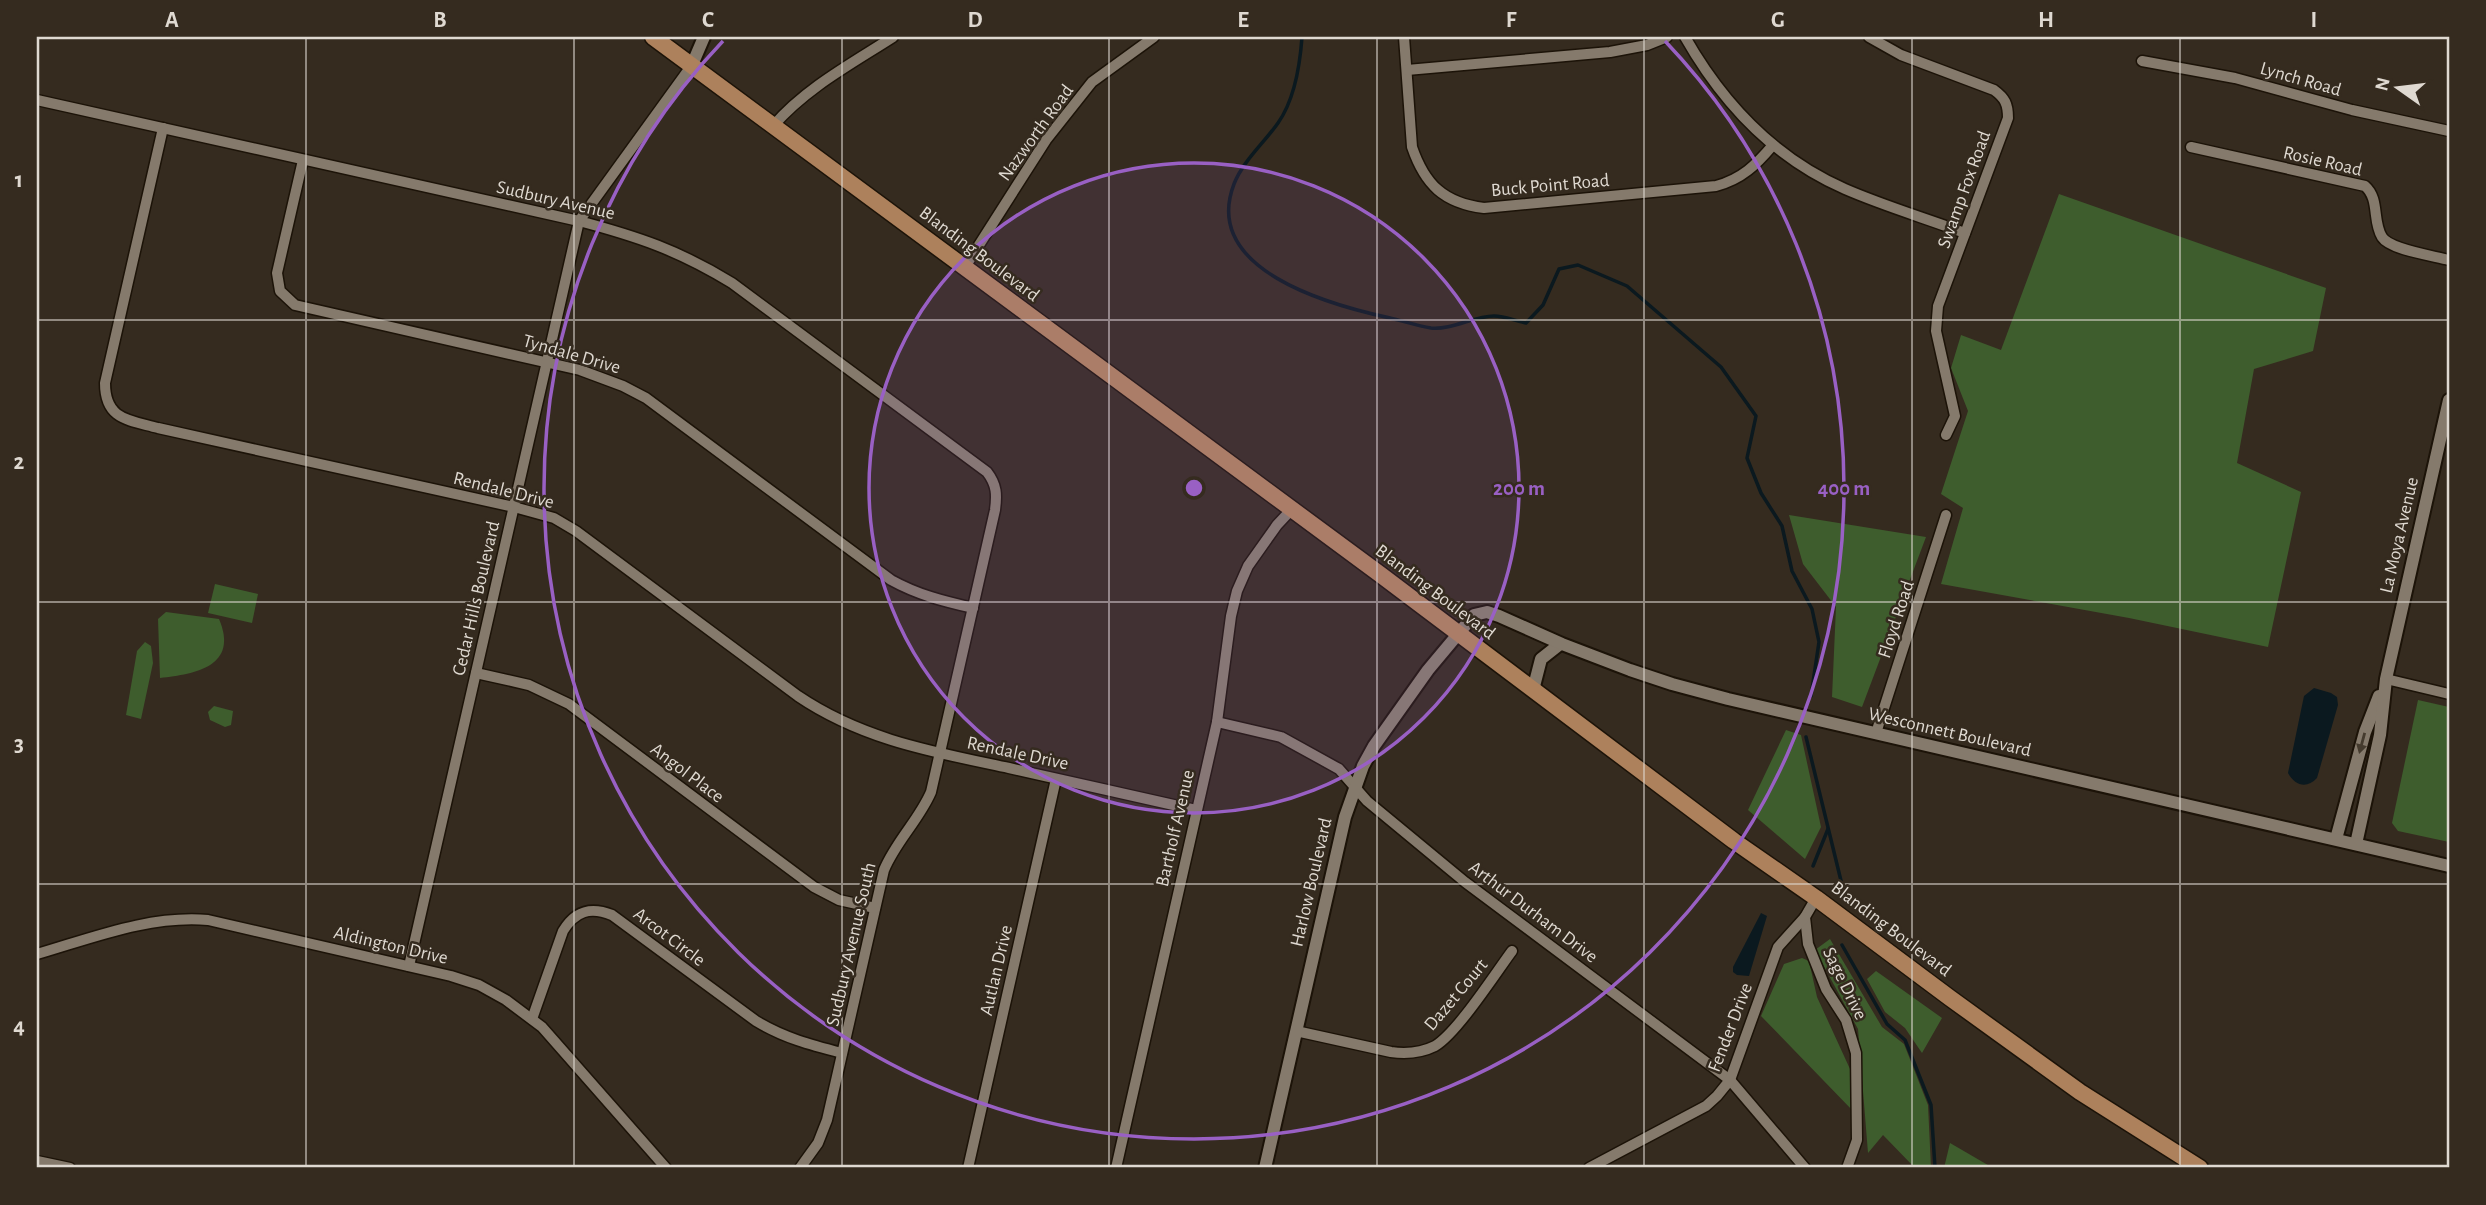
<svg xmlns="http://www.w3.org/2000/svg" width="2486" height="1205" font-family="'Alegreya Sans',sans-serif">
<rect width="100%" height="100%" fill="#352b1f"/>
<g fill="#3e5d2d">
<polygon points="2059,194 2326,288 2313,351 2254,369 2237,463 2301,492 2268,647 2129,618 1941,584 1963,508 1941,494 1968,411 1951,368 1961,335 2001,350"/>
<polygon points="1789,515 1926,537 1862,707 1832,697 1836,607 1803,564"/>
<polygon points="215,584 258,594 252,623 208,613"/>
<path d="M166,612L219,619C239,666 196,674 160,678L158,619Z"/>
<polygon points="145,642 151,646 153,663 141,719 126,715 137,651"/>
<polygon points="2418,700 2449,707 2449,842 2398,831 2392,823"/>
<polygon points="214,706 233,711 231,725 225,727 210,720 208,712"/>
<polygon points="1786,730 1801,735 1821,827 1805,859 1748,810"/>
<polygon points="1830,939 1882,1027 1904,1044 1928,1105 1931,1168 1915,1168 1883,1135 1868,1153 1858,1029 1815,950"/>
<polygon points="1802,958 1809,961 1817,997 1850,1069 1853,1111 1761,1016 1784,964"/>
<polygon points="1876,971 1942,1018 1922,1053 1905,1028 1885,1012 1867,979"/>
<polygon points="1950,1143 1993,1168 1944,1168"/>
</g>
<g fill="#0b191f">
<path d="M2314,688L2331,693L2337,697L2338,705L2317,778C2307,789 2295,786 2288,773L2304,696Z"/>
<polygon points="1761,913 1767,916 1749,976 1737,975 1733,972 1733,967"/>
</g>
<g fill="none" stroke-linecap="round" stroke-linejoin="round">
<g stroke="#0b191f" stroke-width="3.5">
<path d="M1302,37C1300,65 1295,99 1278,123C1264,143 1243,161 1234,184C1201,270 1330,305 1390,318C1403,321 1418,326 1431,328C1452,330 1474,316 1494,316C1504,316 1516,321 1526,323L1543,305L1559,269L1578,265L1627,286L1721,367L1756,416L1747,458L1761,493L1782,526L1792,571L1812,609L1819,642L1811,696"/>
<polyline points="1806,737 1843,889"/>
<polyline points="1813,866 1828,829"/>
<polyline points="1842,945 1887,1024 1905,1040 1931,1105 1935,1168"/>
</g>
<defs>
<g id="minor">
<path d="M1404,37L1412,147C1425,185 1444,203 1484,208L1716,186C1742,179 1756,165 1773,145"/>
<path d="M1685,37C1722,102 1774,158 1845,189C1884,206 1925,218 1965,233"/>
<path d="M1869,37L1901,55L1994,90C2005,98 2008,104 2008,118L1938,306L1936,331L1955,416L1946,435"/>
<polyline points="2142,61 2235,78 2352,110 2449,131"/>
<polyline points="1407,70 1610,52 1647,45 1667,37"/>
<path d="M37,100L579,221C639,237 678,250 732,283L987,472C997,485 997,495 995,510L931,792C919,820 896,841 884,870L827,1120L818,1143L800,1168"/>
<path d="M773,126C806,88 851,64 893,37"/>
<path d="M163,128L105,383C105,420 129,420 158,428L514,507L554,518L576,531L798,696C863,740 934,752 1009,768C1071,782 1134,796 1196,810"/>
<path d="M2191,147L2365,186C2380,199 2372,221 2382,237C2390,250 2435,256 2449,260"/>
<path d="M303,160L277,273L280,291L295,305L580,370L623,386L646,398L891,580C918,595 943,601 973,608"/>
<polyline points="965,267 1046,140 1092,82 1154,37"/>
<polyline points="476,673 529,685 569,704 814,887 839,900 875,908"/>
<polyline points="2386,679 2449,694"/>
<polyline points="1217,722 1281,737 1339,769 1367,801 1465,882 1730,1080 1805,1168"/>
<polyline points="1876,733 1946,515"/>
<polyline points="1816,898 1805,917 1808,944 1826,989 1846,1020 1856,1053 1857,1140 1847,1168"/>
<path d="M37,954C92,938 149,915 208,920L451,976L479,985L506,1000L542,1027L666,1168"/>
<polyline points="409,966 579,221 692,65"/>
<path d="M532,1019L563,931C575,911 590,906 612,915L756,1021C784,1038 811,1045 842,1053"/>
<path d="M1296,1031L1391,1052C1406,1054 1421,1053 1435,1046C1457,1033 1495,974 1512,951"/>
<polyline points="37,1161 70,1168"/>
<polyline points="968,1168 1056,779"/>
<polyline points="1116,1168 1217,722 1231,616 1237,591 1248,566 1277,525 1291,510"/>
<polyline points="1589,1168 1706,1106 1717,1096 1730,1080 1778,947 1805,917"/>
</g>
<g id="tertiary">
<polyline points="692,65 704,37"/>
<polyline points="1533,690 1541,659 1560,644"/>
<polyline points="2336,839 2365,732 2379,696"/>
<polyline points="2356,844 2380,735 2386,679 2449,400"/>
<polyline points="1265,1168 1345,817 1363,766 1374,746 1428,670 1474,615 1487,612 1499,616 1562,644 1630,670 1672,684 1728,699 2449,866"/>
</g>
<polyline id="primary" points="653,37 1381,575 1734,841 1816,898 1950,998 2080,1092 2200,1168"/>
</defs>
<use href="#minor" stroke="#1c1308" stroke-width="13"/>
<use href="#tertiary" stroke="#1c1308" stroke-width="16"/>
<use href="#primary" stroke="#1c1308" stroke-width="19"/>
<use href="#minor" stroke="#857a6c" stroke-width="10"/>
<use href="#tertiary" stroke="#857a6c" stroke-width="12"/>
<use href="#primary" stroke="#ad815c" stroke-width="16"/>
</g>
<defs><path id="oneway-solid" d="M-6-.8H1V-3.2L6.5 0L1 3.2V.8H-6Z" transform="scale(1.75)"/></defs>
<use fill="#453b2e" href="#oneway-solid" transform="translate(2362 743) rotate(105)"/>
<path fill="none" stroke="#dfd9d1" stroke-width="2" stroke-opacity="0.55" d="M306,37V1168M574,37V1168M842,37V1168M1109,37V1168M1377,37V1168M1644,37V1168M1912,37V1168M2180,37V1168M37,320H2449M37,602H2449M37,884H2449"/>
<circle cx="1194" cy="488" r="325" fill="#9960c4" fill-opacity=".12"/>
<g fill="none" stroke="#9960c4" stroke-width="3.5">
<circle cx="1194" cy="488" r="325"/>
<path d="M1665 41A650 650 0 1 1 723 41"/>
</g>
<g text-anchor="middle" stroke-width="5" stroke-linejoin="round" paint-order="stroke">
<g font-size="19" fill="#dfd9d1" stroke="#352b1f">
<text transform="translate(2301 78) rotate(16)" y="7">Lynch Road</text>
<text transform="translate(1035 132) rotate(-54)" y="7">Nazworth Road</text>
<text transform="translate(2323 160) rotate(13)" y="7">Rosie Road</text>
<text transform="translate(1550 184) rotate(-5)" y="7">Buck Point Road</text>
<text transform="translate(1963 189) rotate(-70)" y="7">Swamp Fox Road</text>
<text transform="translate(556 199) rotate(13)" y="7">Sudbury Avenue</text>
<text transform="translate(980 253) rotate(37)" y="7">Blanding Boulevard</text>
<text transform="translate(572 353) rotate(16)" y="7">Tyndale Drive</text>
<text transform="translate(504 489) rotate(14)" y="7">Rendale Drive</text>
<text transform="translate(2398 535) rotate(-77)" y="7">La Moya Avenue</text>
<text transform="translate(1436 591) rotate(37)" y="7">Blanding Boulevard</text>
<text transform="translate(475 598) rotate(-77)" y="7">Cedar Hills Boulevard</text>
<text transform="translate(1895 619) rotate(-72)" y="7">Floyd Road</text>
<text transform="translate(1950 731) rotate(13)" y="7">Wesconnett Boulevard</text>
<text transform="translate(1018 752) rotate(12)" y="7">Rendale Drive</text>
<text transform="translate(688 772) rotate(37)" y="7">Angol Place</text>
<text transform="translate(1174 828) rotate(-77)" y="7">Bartholf Avenue</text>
<text transform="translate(1310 882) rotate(-77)" y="7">Harlow Boulevard</text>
<text transform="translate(1534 911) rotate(37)" y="7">Arthur Durham Drive</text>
<text transform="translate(1892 928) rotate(37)" y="7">Blanding Boulevard</text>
<text transform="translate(670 936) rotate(37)" y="7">Arcot Circle</text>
<text transform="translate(391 944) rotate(13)" y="7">Aldington Drive</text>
<text transform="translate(850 944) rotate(-77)" y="7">Sudbury Avenue South</text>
<text transform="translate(995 970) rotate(-77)" y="7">Autlan Drive</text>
<text transform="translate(1846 983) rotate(64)" y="7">Sage Drive</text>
<text transform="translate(1455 994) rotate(-50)" y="7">Dazet Court</text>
<text transform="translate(1729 1027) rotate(-69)" y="7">Fender Drive</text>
</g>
</g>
<circle cx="1194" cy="488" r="10" fill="#9960c4" stroke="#352b1f" stroke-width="3.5"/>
<g font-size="21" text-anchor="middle" font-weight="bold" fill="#9960c4" stroke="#352b1f" stroke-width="5" stroke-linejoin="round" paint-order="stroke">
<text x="1519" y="495">200 m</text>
<text x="1844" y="495">400 m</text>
</g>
<rect width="2486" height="1205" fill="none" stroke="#352b1f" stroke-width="77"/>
<g transform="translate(2398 88) rotate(284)" stroke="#352b1f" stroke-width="5" paint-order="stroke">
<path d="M0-5L12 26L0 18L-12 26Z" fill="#dfd9d1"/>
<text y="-10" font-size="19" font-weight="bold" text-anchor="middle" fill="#dfd9d1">N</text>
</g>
<rect x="38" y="38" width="2410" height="1128" fill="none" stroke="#dfd9d1" stroke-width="2.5"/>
<g font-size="23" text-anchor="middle" font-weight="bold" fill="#dfd9d1">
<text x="172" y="27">A</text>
<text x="440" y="27">B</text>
<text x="708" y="27">C</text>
<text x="975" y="27">D</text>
<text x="1243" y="27">E</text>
<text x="1511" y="27">F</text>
<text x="1778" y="27">G</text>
<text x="2046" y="27">H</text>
<text x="2314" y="27">I</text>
<text x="19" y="187">1</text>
<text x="19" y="469">2</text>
<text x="19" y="751">3</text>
<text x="19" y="1033">4</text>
</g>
</svg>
